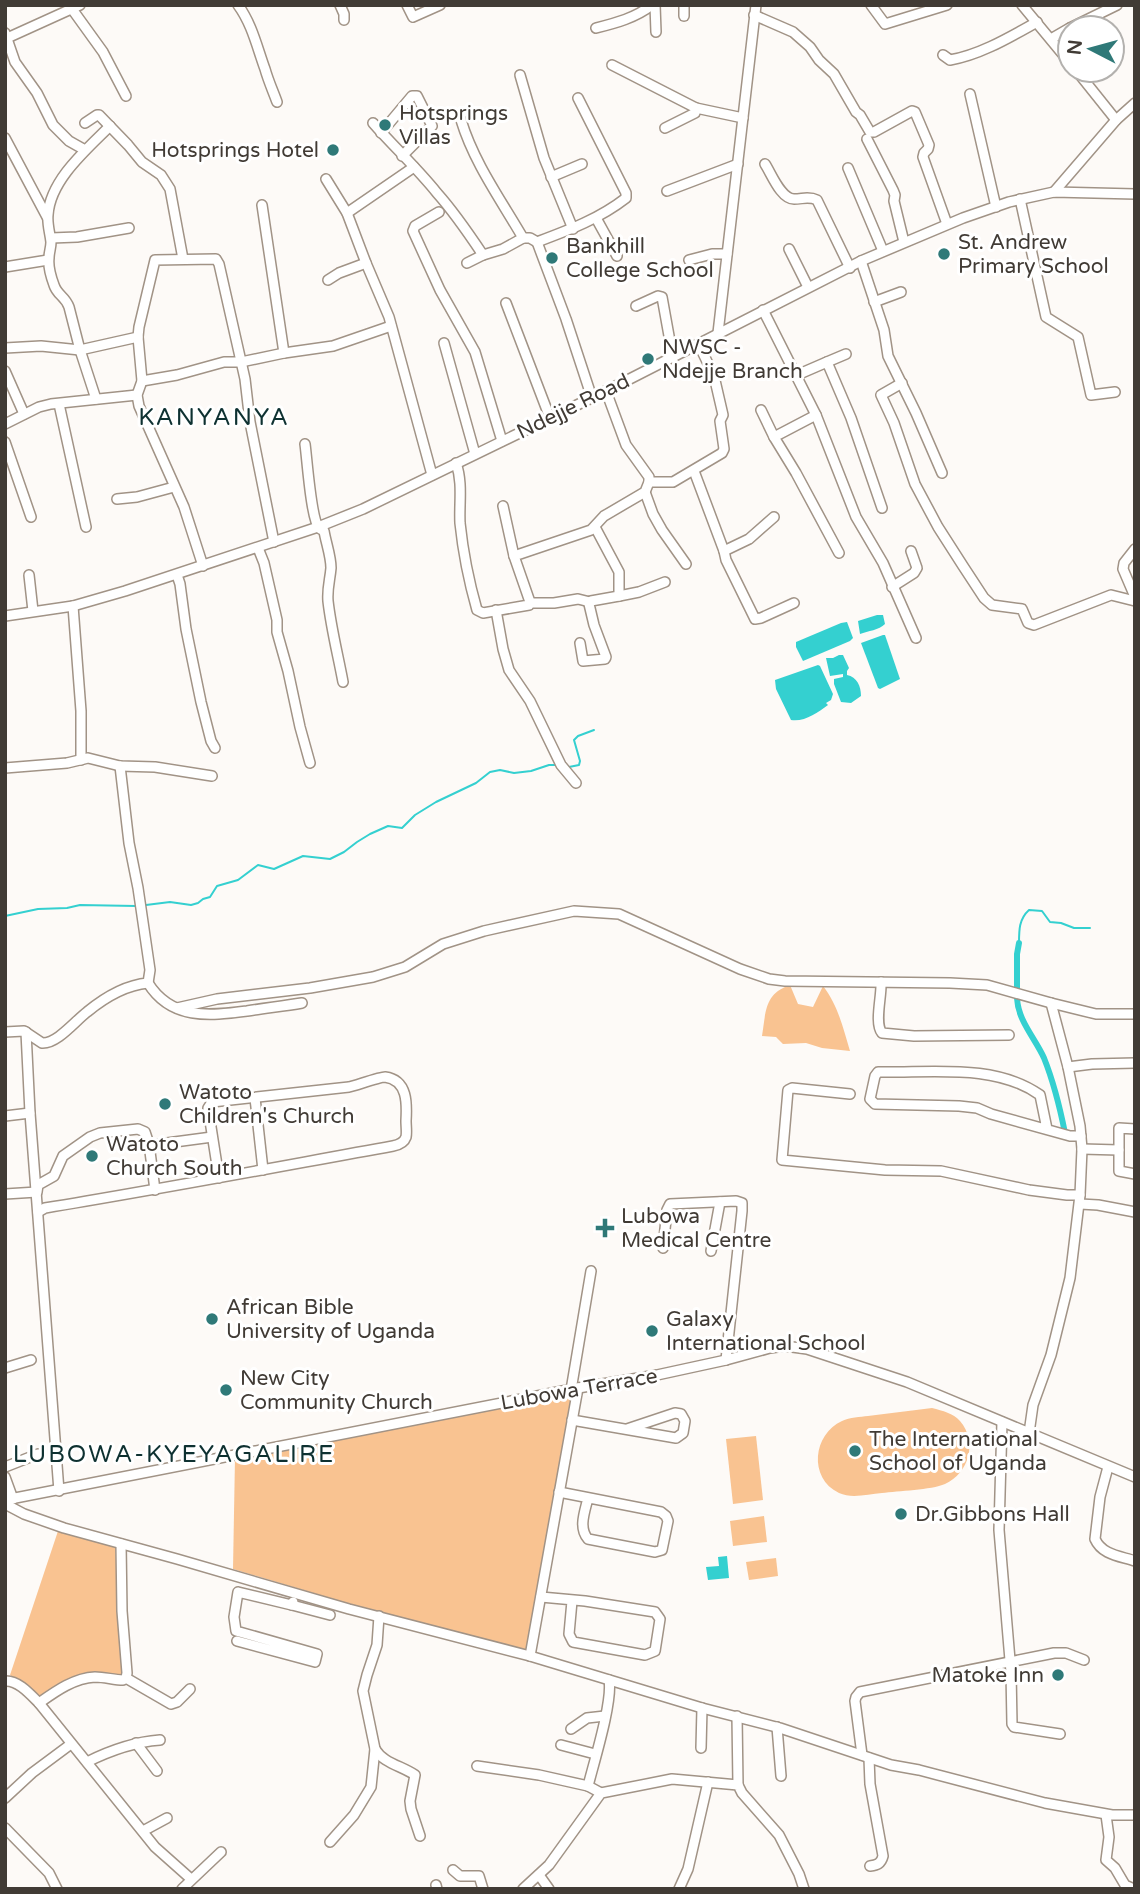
<svg xmlns="http://www.w3.org/2000/svg" width="1140" height="1894" font-family="'Varela Round',sans-serif">
<rect width="100%" height="100%" fill="#fdfaf7"/>
<g fill="#f9c391">
<path d="M790,985L798,1004L813,1007L823,986C838,1005 843,1028 850,1051L822,1048L806,1043L783,1044L776,1037L762,1036C766,1012 764,994 790,985Z"/>
<polygon points="576,1393 527,1651 423,1626 233,1569 235,1458"/>
<path d="M932,1408C943,1411 953,1413 960,1421C978,1442 969,1473 945,1484C931,1490 898,1491 882,1493C868,1494 852,1499 839,1493C808,1478 813,1434 842,1421C850,1417 860,1417 868,1416C889,1413 911,1411 932,1408Z"/>
<polygon points="756,1436 763,1500 733,1504 726,1439"/>
<polygon points="764,1516 767,1542 733,1546 730,1521"/>
<path d="M58,1531L115,1546L124,1675C113,1676 101,1672 91,1674C72,1677 54,1687 40,1698L10,1675Z"/>
<polygon points="776,1558 778,1576 749,1580 746,1562"/>
</g>
<g fill="#34d0d0">
<path d="M877,615H883L885,624C879,630 868,631 860,634L858,621Z"/>
<polygon points="847,622 853,638 850,641 803,661 796,647 796,642 841,623"/>
<polygon points="883,635 885,635 900,679 880,689 878,688 861,643"/>
<path d="M839,655H843L849,668L847,671V675C857,677 861,686 861,696L851,703L841,702L834,684V679L843,677V674L830,676L826,658H833Z"/>
<path d="M818,665L820,666L833,694L831,700L826,703L828,705C817,713 805,722 791,720L776,689L775,680Z"/>
<polygon points="727,1556 729,1578 708,1580 706,1567 719,1566 718,1557"/>
</g>
<g fill="none" stroke-linecap="round" stroke-linejoin="round">
<g stroke="#34d0d0" stroke-width="2">
<polyline points="569,767 579,765 580,761 574,740 578,736 594,730"/>
<polyline points="146,905 170,902 191,905 198,903 203,899 210,897 217,886 238,880 258,865 274,869 303,856 330,859 344,852 357,842 370,834 388,826 402,828 415,815 436,802 476,783 490,772 500,770 514,773 531,771 549,765 557,765"/>
<polyline points="5,916 38,909 67,908 80,905 136,906"/>
<path d="M1019,943C1019,930 1019,919 1029,910L1042,911L1050,922L1061,923L1074,928H1090"/>
</g>
<g stroke="#34d0d0" stroke-width="6">
<polyline points="1017,990 1017,954 1019,943"/>
<path d="M1017,998C1018,1021 1035,1038 1044,1058C1054,1083 1060,1108 1065,1133"/>
</g>
<defs>
<g id="minor">
<path d="M238,5C252,24 257,47 265,69C268,80 273,91 277,102"/>
<polyline points="340,5 344,14 344,20"/>
<polyline points="407,5 413,17 440,5"/>
<polyline points="655,5 656,32"/>
<polyline points="684,5 684,16"/>
<polyline points="871,5 885,24 947,5"/>
<polyline points="1022,5 1070,63"/>
<polyline points="72,9 103,52 126,96"/>
<polyline points="754,15 793,32 810,47 819,60 834,74 856,112 860,115 870,132 874,132 912,111 915,112 929,145 928,149 924,153 923,157 947,224"/>
<path d="M596,28C616,23 635,18 652,5"/>
<polyline points="1070,28 1117,5"/>
<polyline points="5,33 15,62 37,93 53,125 69,141 85,150"/>
<polyline points="5,39 80,5"/>
<polyline points="1051,39 1070,28"/>
<path d="M943,55L950,60C980,55 1010,37 1037,22"/>
<polyline points="612,65 696,108 743,118"/>
<polyline points="1076,70 1116,120"/>
<polyline points="520,75 544,158 573,229"/>
<polyline points="970,94 996,207"/>
<path d="M461,120C474,163 501,200 523,238"/>
<polyline points="85,123 97,115 99,115 128,145 142,162 161,175 170,189 183,259"/>
<path d="M373,123C394,147 417,168 437,193C454,212 469,234 483,255"/>
<polyline points="665,128 695,113 696,108"/>
<polyline points="381,133 412,96 417,96 432,126 402,156"/>
<polyline points="5,138 47,217"/>
<polyline points="867,139 893,190 895,195 894,201 904,242"/>
<path d="M765,164C772,175 781,199 794,199C803,199 809,196 817,200L850,268"/>
<polyline points="848,168 883,251"/>
<polyline points="551,177 582,164"/>
<polyline points="326,179 347,213 366,263 389,317 432,475"/>
<polyline points="667,191 738,164"/>
<polyline points="1054,192 1116,120 1135,103"/>
<polyline points="1020,199 1046,317 1078,337 1091,395 1115,392"/>
<polyline points="262,205 284,353"/>
<polyline points="439,212 415,226 413,231 440,290 475,352 502,441"/>
<polyline points="347,213 414,167"/>
<polyline points="596,218 617,256"/>
<polyline points="51,238 77,237 129,228"/>
<polyline points="537,242 566,319 592,398"/>
<polyline points="789,249 808,287"/>
<polyline points="689,260 712,254 727,254"/>
<polyline points="861,261 884,330 888,356 916,413 942,473"/>
<path d="M467,263L483,255L503,249L523,238H530L537,242C569,230 599,219 626,198V193L578,98"/>
<polyline points="5,267 48,260"/>
<polyline points="328,280 339,273 366,263"/>
<polyline points="874,302 901,292"/>
<polyline points="506,303 550,418"/>
<polyline points="636,306 658,296 662,297 673,358"/>
<polyline points="763,310 816,415 856,517 883,563 916,638"/>
<polyline points="718,333 756,5"/>
<polyline points="138,337 142,381 137,395 139,406 184,507 203,566"/>
<polyline points="444,343 475,454"/>
<polyline points="5,348 41,346 80,350 138,337 139,327 155,260 216,259 219,264 245,379 250,422 274,542"/>
<polyline points="827,362 846,354"/>
<polyline points="5,371 24,414"/>
<polyline points="797,375 827,362 851,418 882,508"/>
<polyline points="142,381 177,375 224,362 241,362 284,353 333,346 391,326"/>
<polyline points="902,383 881,395 894,423 915,484 938,527 963,566 984,598 992,605 1022,609 1028,623 1034,625 1111,595 1135,601"/>
<path d="M96,399L80,350L69,307C65,296 57,295 54,285C51,277 48,266 49,258C49,252 51,248 51,242C50,233 47,224 48,215C50,180 87,149 110,126"/>
<polyline points="59,404 86,527"/>
<polyline points="761,410 774,437"/>
<polyline points="816,415 774,437 796,473 839,553"/>
<polyline points="5,424 39,407 51,404 137,395"/>
<polyline points="5,442 31,517"/>
<path d="M305,444C307,458 311,519 319,528C320,529 322,530 324,531C326,543 331,556 331,568C330,580 327,588 328,601C331,628 338,655 343,682"/>
<path d="M456,463C463,483 459,503 460,523C463,552 469,582 477,610L483,613L529,605L530,602L514,556L591,530L604,516L645,492L649,482V477L626,445L606,391"/>
<polyline points="694,471 724,551 749,539 774,517"/>
<polyline points="649,482 673,482 722,453 724,449 720,421 723,415 714,376 699,345"/>
<polyline points="645,492 653,514 662,530 686,564"/>
<polyline points="117,499 137,497 174,487"/>
<polyline points="503,506 514,556"/>
<polyline points="258,548 264,563 277,620 277,632 288,671 300,727 310,763"/>
<polyline points="1135,549 1124,563 1123,569 1135,597"/>
<polyline points="724,551 726,560 755,619 761,618 794,603"/>
<polyline points="29,575 33,611"/>
<polyline points="177,575 180,584 186,629 201,702 211,741 215,748"/>
<polyline points="892,587 914,573 917,568 911,551"/>
<polyline points="619,596 639,592 665,582"/>
<polyline points="530,603 554,603 578,599 590,602"/>
<polyline points="73,606 81,711 81,760"/>
<polyline points="496,610 503,649 509,670 530,701 561,765 576,783"/>
<polyline points="5,616 73,606 125,591 318,527 363,509 612,388 861,261 963,218 1009,202 1054,192 1135,194"/>
<polyline points="580,643 583,661 605,659 606,657 594,625 589,604 591,601 619,596 619,572 595,527"/>
<polyline points="5,768 67,763 88,758 120,766 155,767 212,776"/>
<path d="M881,982C882,996 874,1023 882,1033L914,1036L1009,1035"/>
<path d="M148,983C171,1020 209,1016 247,1011C266,1008 284,1006 302,1003"/>
<polyline points="177,1008 217,999 310,988 373,977 405,967 443,944 484,931 574,911 619,914 740,969 769,979 785,981 950,983 987,985 1051,1003 1096,1014 1135,1014"/>
<path d="M5,1032L24,1031L42,1043C57,1044 75,1021 87,1012C104,998 126,985 148,983L150,970L138,888L129,843L120,766"/>
<polyline points="26,1032 30,1113 59,1491"/>
<polyline points="1068,1067 1092,1064 1135,1063"/>
<polyline points="850,1094 792,1088 788,1090 782,1160 885,1170 941,1171 1029,1190 1067,1195 1080,1195"/>
<polyline points="255,1098 263,1170"/>
<polyline points="5,1116 30,1113"/>
<path d="M1047,1129L1040,1095C995,1063 931,1073 878,1072L875,1076L870,1099L875,1104L959,1106L977,1108L991,1114L1070,1136H1081"/>
<polyline points="1135,1129 1119,1128 1119,1171 1135,1174"/>
<polyline points="149,1144 155,1190"/>
<polyline points="1082,1149 1119,1150"/>
<polyline points="5,1194 37,1192 38,1185 54,1176 63,1156 90,1137 100,1133 138,1129 145,1132 149,1144 152,1145 212,1137"/>
<polyline points="1080,1204 1098,1205 1135,1212"/>
<path d="M38,1212L45,1208C161,1189 277,1167 393,1146C398,1145 404,1143 406,1137C407,1133 406,1126 406,1121C407,1104 408,1080 385,1077C380,1077 357,1085 349,1087L212,1102L208,1108L219,1178"/>
<polyline points="663,1248 667,1210 670,1204 736,1201 742,1203 742,1211 726,1360"/>
<polyline points="711,1251 720,1202"/>
<polyline points="5,1368 31,1360"/>
<polyline points="571,1390 591,1271"/>
<polyline points="572,1420 676,1438 683,1433 685,1421 681,1414 675,1413 627,1429"/>
<polyline points="1002,1422 999,1530 1011,1672 1012,1724 1014,1727 1060,1734"/>
<polyline points="1029,1433 1033,1405 1051,1355 1070,1278 1080,1195 1082,1149 1080,1126 1068,1067 1051,1003"/>
<polyline points="5,1467 38,1454"/>
<path d="M1108,1467L1100,1497L1095,1539C1102,1555 1120,1556 1135,1561"/>
<polyline points="5,1477 13,1499"/>
<path d="M559,1492L661,1512L666,1516L668,1521L662,1550L655,1552L588,1539C578,1528 585,1511 588,1498"/>
<polyline points="5,1500 578,1388 657,1375 726,1360 770,1348 785,1346 807,1349 907,1382 1135,1477"/>
<polyline points="5,1504 24,1514 64,1528 177,1559 349,1609 530,1656 702,1708 780,1728 891,1765 919,1770 1045,1803 1112,1815 1135,1815"/>
<polyline points="541,1597 585,1601 655,1612 660,1619 655,1651 645,1655 573,1642 569,1634 572,1601"/>
<polyline points="293,1602 292,1605 330,1615"/>
<polyline points="237,1641 315,1662 317,1654 236,1631 234,1617 238,1592 292,1605"/>
<polyline points="530,1656 578,1388"/>
<polyline points="126,1678 171,1704 177,1702 190,1689"/>
<path d="M5,1681C18,1680 30,1694 39,1703L155,1847L191,1879"/>
<path d="M39,1703C56,1691 74,1678 95,1677C105,1677 114,1680 123,1680L126,1678L127,1673L122,1611L121,1544"/>
<polyline points="737,1716 738,1785"/>
<polyline points="777,1727 781,1776"/>
<polyline points="571,1729 587,1718 605,1716"/>
<polyline points="136,1743 157,1771"/>
<polyline points="561,1745 595,1754"/>
<polyline points="701,1748 702,1708"/>
<path d="M375,1749C383,1763 402,1766 415,1775L410,1801L411,1809L420,1836"/>
<polyline points="862,1755 855,1701 856,1697 860,1692 1054,1653 1066,1653 1084,1660"/>
<path d="M869,1758L870,1784L883,1856C881,1864 877,1865 870,1866"/>
<path d="M87,1762C111,1750 133,1742 160,1740"/>
<polyline points="477,1766 539,1775 588,1786"/>
<path d="M601,1793L588,1786C594,1762 613,1701 609,1680"/>
<polyline points="5,1798 32,1773 71,1744"/>
<polyline points="1106,1815 1109,1837 1106,1860 1115,1868 1125,1885 1134,1889"/>
<polyline points="5,1828 49,1873 57,1889"/>
<polyline points="143,1831 167,1818"/>
<polyline points="330,1842 354,1815 371,1787 375,1749 363,1691 367,1675 377,1645 379,1616"/>
<polyline points="453,1870 460,1876 479,1876 483,1889"/>
<polyline points="539,1875 549,1889"/>
<polyline points="436,1885 437,1889"/>
<polyline points="182,1889 221,1852"/>
<polyline points="523,1889 549,1865 601,1793 672,1779 738,1785 742,1793 779,1835 799,1874 804,1889"/>
<polyline points="679,1889 688,1869 708,1782"/>
</g>
</defs>
<use href="#minor" stroke="#a19386" stroke-width="12"/>
<use href="#minor" stroke="#fff" stroke-width="9"/>
</g>
<g fill="#2f7978" stroke="#fff" stroke-width="2.5">
<circle cx="385" cy="125" r="7"/>
<circle cx="333" cy="150" r="7"/>
<circle cx="944" cy="254" r="7"/>
<circle cx="552" cy="258" r="7"/>
<circle cx="648" cy="359" r="7"/>
<circle cx="165" cy="1104" r="7"/>
<circle cx="92" cy="1156" r="7"/>
<path d="M601.5 1217.5h7v7h7v7h-7v7h-7v-7h-7v-7h7z"/>
<circle cx="212" cy="1319" r="7"/>
<circle cx="652" cy="1331" r="7"/>
<circle cx="226" cy="1390" r="7"/>
<circle cx="855" cy="1451" r="7"/>
<circle cx="901" cy="1514" r="7"/>
<circle cx="1058" cy="1675" r="7"/>
</g>
<g text-anchor="middle" stroke-width="6" stroke-linejoin="round" paint-order="stroke">
<g font-size="21" fill="#413b35" stroke="#fff" text-anchor="start">
<text x="399" y="120">Hotsprings<tspan x="399" dy="24">Villas</tspan></text>
<text x="319" y="157" text-anchor="end">Hotsprings Hotel</text>
<text x="958" y="249">St. Andrew<tspan x="958" dy="24">Primary School</tspan></text>
<text x="566" y="253">Bankhill<tspan x="566" dy="24">College School</tspan></text>
<text x="662" y="354">NWSC -<tspan x="662" dy="24">Ndejje Branch</tspan></text>
<text x="179" y="1099">Watoto<tspan x="179" dy="24">Children's Church</tspan></text>
<text x="106" y="1151">Watoto<tspan x="106" dy="24">Church South</tspan></text>
<text x="621" y="1223">Lubowa<tspan x="621" dy="24">Medical Centre</tspan></text>
<text x="226" y="1314">African Bible<tspan x="226" dy="24">University of Uganda</tspan></text>
<text x="666" y="1326">Galaxy<tspan x="666" dy="24">International School</tspan></text>
<text x="240" y="1385">New City<tspan x="240" dy="24">Community Church</tspan></text>
<text x="869" y="1446">The International<tspan x="869" dy="24">School of Uganda</tspan></text>
<text x="915" y="1521">Dr.Gibbons Hall</text>
<text x="1044" y="1682" text-anchor="end">Matoke Inn</text>
</g>
<g font-size="21" fill="#413b35" stroke="#fff">
<text transform="translate(573 406) rotate(-26)" y="7">Ndejje Road</text>
<text transform="translate(579 1389) rotate(-10)" y="7">Lubowa Terrace</text>
</g>
<g font-size="24" letter-spacing="2" fill="#0e3131" stroke="#fff">
<text x="214" y="425">KANYANYA</text>
<text x="174" y="1462">LUBOWA-KYEYAGALIRE</text>
</g>
</g>
<rect width="1140" height="1894" fill="none" stroke="#413b35" stroke-width="14"/>
<g transform="translate(1091 49) rotate(276)"><circle r="33" fill="#ffffff" stroke="#b3b1ae" stroke-width="2"/>
<path d="M0-5L12 26L0 18L-12 26Z" fill="#2f7978"/>
<text y="-10" font-size="19" font-weight="bold" text-anchor="middle" fill="#413b35">N</text>
</g>
</svg>
